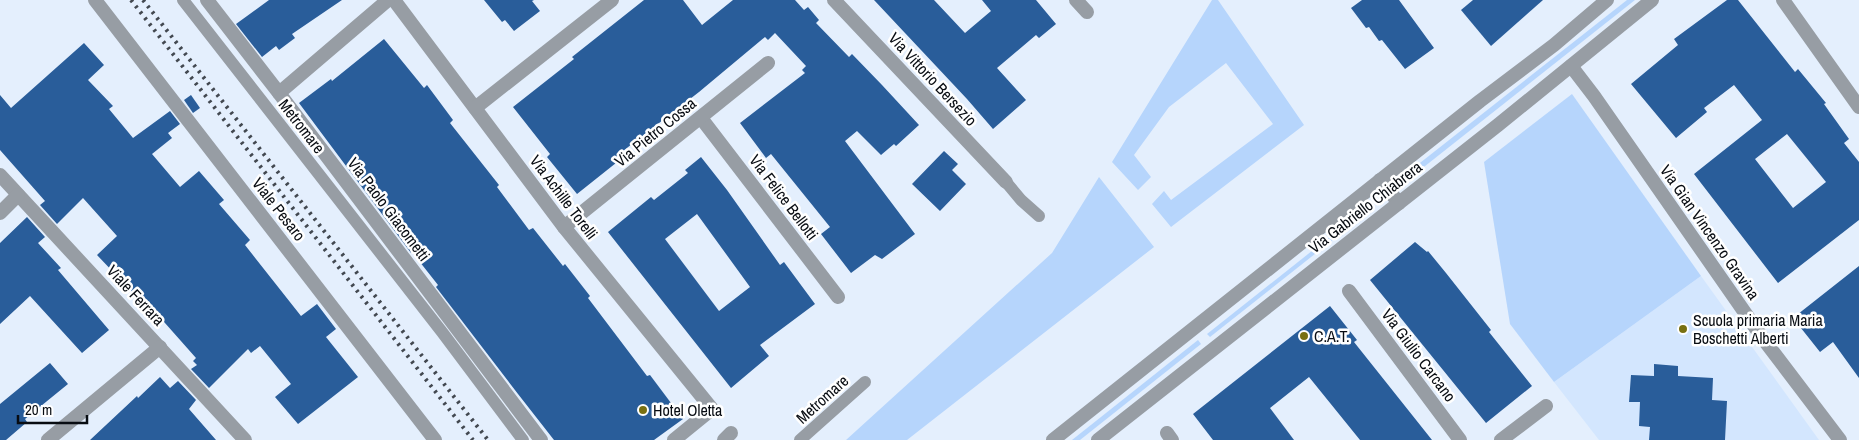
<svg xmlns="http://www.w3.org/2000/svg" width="1859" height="440" font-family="'Archivo Narrow',sans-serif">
<rect width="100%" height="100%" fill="#e4effd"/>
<polygon fill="#d3e6fe" points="1701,276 1819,440 1599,440 1554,382"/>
<g fill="#b6d5fc">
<polygon points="1212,0 1218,0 1304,125 1171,227 1152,204 1164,191 1171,200 1273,124 1226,63 1169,107 1134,155 1151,177 1138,190 1112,162"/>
<polygon points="1627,0 1635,0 1415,174 1411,170"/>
<polygon points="1572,94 1701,276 1554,382 1510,324 1484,162"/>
<polygon points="1099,177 1154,247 907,440 846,440 1052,253"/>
<polygon points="1370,205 1373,208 1210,337 1207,334"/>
<polygon points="1198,340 1201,344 1080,440 1072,440"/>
</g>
<g fill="#295d9a" fill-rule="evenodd">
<polygon points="269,0 342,0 292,34 295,38 279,50 276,46 262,57 236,24"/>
<polygon points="484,0 534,0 532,1 540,11 514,31 505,20 502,22"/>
<polygon points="644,0 683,0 702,25 733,0 795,0 804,10 808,7 819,20 816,23 849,57 852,54 882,85 919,125 896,146 894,144 881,155 857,131 845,141 915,234 882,259 875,255 851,273 821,234 830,227 771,154 766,158 740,123 805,73 802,70 806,66 775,33 768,40 765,37 699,92 623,151 626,155 577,194 547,157 550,154 513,107 574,59 572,57"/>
<polygon points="874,0 934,0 965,33 991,11 982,0 1036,0 1056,24 1039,38 1036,35 997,68 1026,100 993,129 967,99"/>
<polygon points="1362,0 1399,0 1434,48 1405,69 1382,40 1379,41 1369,27 1366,28 1351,8"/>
<polygon points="1473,0 1543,0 1491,46 1461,10"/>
<path d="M1727,0H1738L1795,72L1798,69L1826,103L1824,104L1849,139L1844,143L1859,162V220L1778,283L1694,174L1762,120L1734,85L1704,108L1707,112L1676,138L1631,84L1678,45L1674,39ZM1787,134L1826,182L1793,208L1755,159Z"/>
<polygon points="384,39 424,88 427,85 453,120 450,123 499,185 497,187 529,230 533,228 563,266 565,264 590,296 588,298 647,376 650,375 683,419 654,440 554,440 518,394 436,287 438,285 412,252 411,253 299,103 331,79 332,81"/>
<polygon points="84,43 104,65 88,80 113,106 109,109 133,138 170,111 180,124 168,133 172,138 152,154 180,187 199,171 224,200 219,204 250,240 245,245 301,316 317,304 336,329 326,337 358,377 298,424 275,397 291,384 260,346 251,353 248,349 209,388 191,369 197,365 193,361 196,358 157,314 155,316 97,255 117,236 83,198 57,224 40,205 45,201 0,150 0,95 11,108"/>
<polygon points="191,95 200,108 193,113 184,100"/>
<polygon points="944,151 958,164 952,170 966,184 940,211 912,184"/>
<path d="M701,157L727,190L780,265L784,262L815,304L760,345L769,356L731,388L608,232L651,197L654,200L688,173L685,170ZM697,214L750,287L719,311L665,239Z"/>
<polygon points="27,217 45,237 38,243 61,268 58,270 109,330 82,353 30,296 0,324 0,243"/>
<polygon points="1415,242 1427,252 1428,251 1446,273 1491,330 1489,332 1532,386 1486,423 1370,280"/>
<polygon points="1859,266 1859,378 1833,342 1820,352 1793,318"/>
<polygon points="1330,306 1357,340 1354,342 1432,440 1360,440 1309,377 1270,408 1294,440 1213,440 1193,414"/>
<polygon points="50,363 68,384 25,419 27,422 6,440 0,440 0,404"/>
<polygon points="1654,364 1678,366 1678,376 1713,378 1712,400 1727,401 1725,440 1649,440 1650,427 1639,426 1640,402 1629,402 1631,375 1654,376"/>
<polygon points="160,377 170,388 178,381 196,400 189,409 216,440 90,440 137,396 138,398"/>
</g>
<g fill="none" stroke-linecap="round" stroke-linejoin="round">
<g stroke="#979da4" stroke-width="12">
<polyline points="183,0 442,332 523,440"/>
<polyline points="1006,182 1021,200 1039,216"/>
<polyline points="800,440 865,382"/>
</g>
<g stroke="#979da4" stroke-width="14">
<polyline points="95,0 435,440"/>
<polyline points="207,0 279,93 541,440"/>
<polyline points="394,0 564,227 712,409 674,440"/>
<polyline points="834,0 1006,182"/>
<polyline points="1076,0 1087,12"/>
<polyline points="1783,0 1859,107"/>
<polyline points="1571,66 1594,96 1764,340 1840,440"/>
<polyline points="279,93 388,0"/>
<polyline points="475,108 612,0"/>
<polyline points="701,118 838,297"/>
<polyline points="0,175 245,440"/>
<polyline points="1380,180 1399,203"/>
<polyline points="0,213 18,195"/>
<polyline points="564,227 768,63"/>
<polyline points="1349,291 1460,440"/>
<polyline points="1167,433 1172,440"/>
<polyline points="48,440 160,347"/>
<polyline points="724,440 731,433"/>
<polyline points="1501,440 1546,406"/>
</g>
<g stroke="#979da4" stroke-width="14">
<polyline points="1053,440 1480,101 1554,45 1607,0"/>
<polyline points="1098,440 1498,125 1652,0"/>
</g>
<g stroke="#424850" stroke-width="4" stroke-dasharray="2.5 5" stroke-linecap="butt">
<polyline points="131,0 473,440"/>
<polyline points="143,0 488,440"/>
</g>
</g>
<g fill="#787011" stroke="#fff" stroke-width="2">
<circle cx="1683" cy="329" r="5"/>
<circle cx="1304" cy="336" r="5"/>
<circle cx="643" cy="410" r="5"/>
</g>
<g text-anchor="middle" stroke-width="5" stroke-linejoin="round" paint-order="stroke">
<g font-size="16" fill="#080c12" stroke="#fff">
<text transform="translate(933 79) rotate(47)" y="6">Via Vittorio Bersezio</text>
<text transform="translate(302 126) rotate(52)" y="6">Metromare</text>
<text transform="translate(655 132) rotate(-39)" y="6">Via Pietro Cossa</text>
<text transform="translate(564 197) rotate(53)" y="6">Via Achille Torelli</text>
<text transform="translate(784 197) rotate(53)" y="6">Via Felice Bellotti</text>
<text transform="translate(1365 207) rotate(-38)" y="6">Via Gabriello Chiabrera</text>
<text transform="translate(279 209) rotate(52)" y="6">Viale Pesaro</text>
<text transform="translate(389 209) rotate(53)" y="6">Via Paolo Giacometti</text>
<text transform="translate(1710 232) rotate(55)" y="6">Via Gian Vincenzo Gravina</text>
<text transform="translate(136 295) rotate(47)" y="6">Viale Ferrara</text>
<text transform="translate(1419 355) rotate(53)" y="6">Via Giulio Carcano</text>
<text transform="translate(822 399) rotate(-42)" y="6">Metromare</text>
</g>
<g font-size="16" fill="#080c12" stroke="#fff" text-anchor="start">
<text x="1693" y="326">Scuola primaria Maria<tspan x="1693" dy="18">Boschetti Alberti</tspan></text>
<text x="1314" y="342">C.A.T.</text>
<text x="653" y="416">Hotel Oletta</text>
</g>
</g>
<path d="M18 415v8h69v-8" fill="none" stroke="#080c12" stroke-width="2.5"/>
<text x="25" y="415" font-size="15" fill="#080c12" stroke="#ffffff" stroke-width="4" paint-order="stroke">20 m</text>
</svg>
